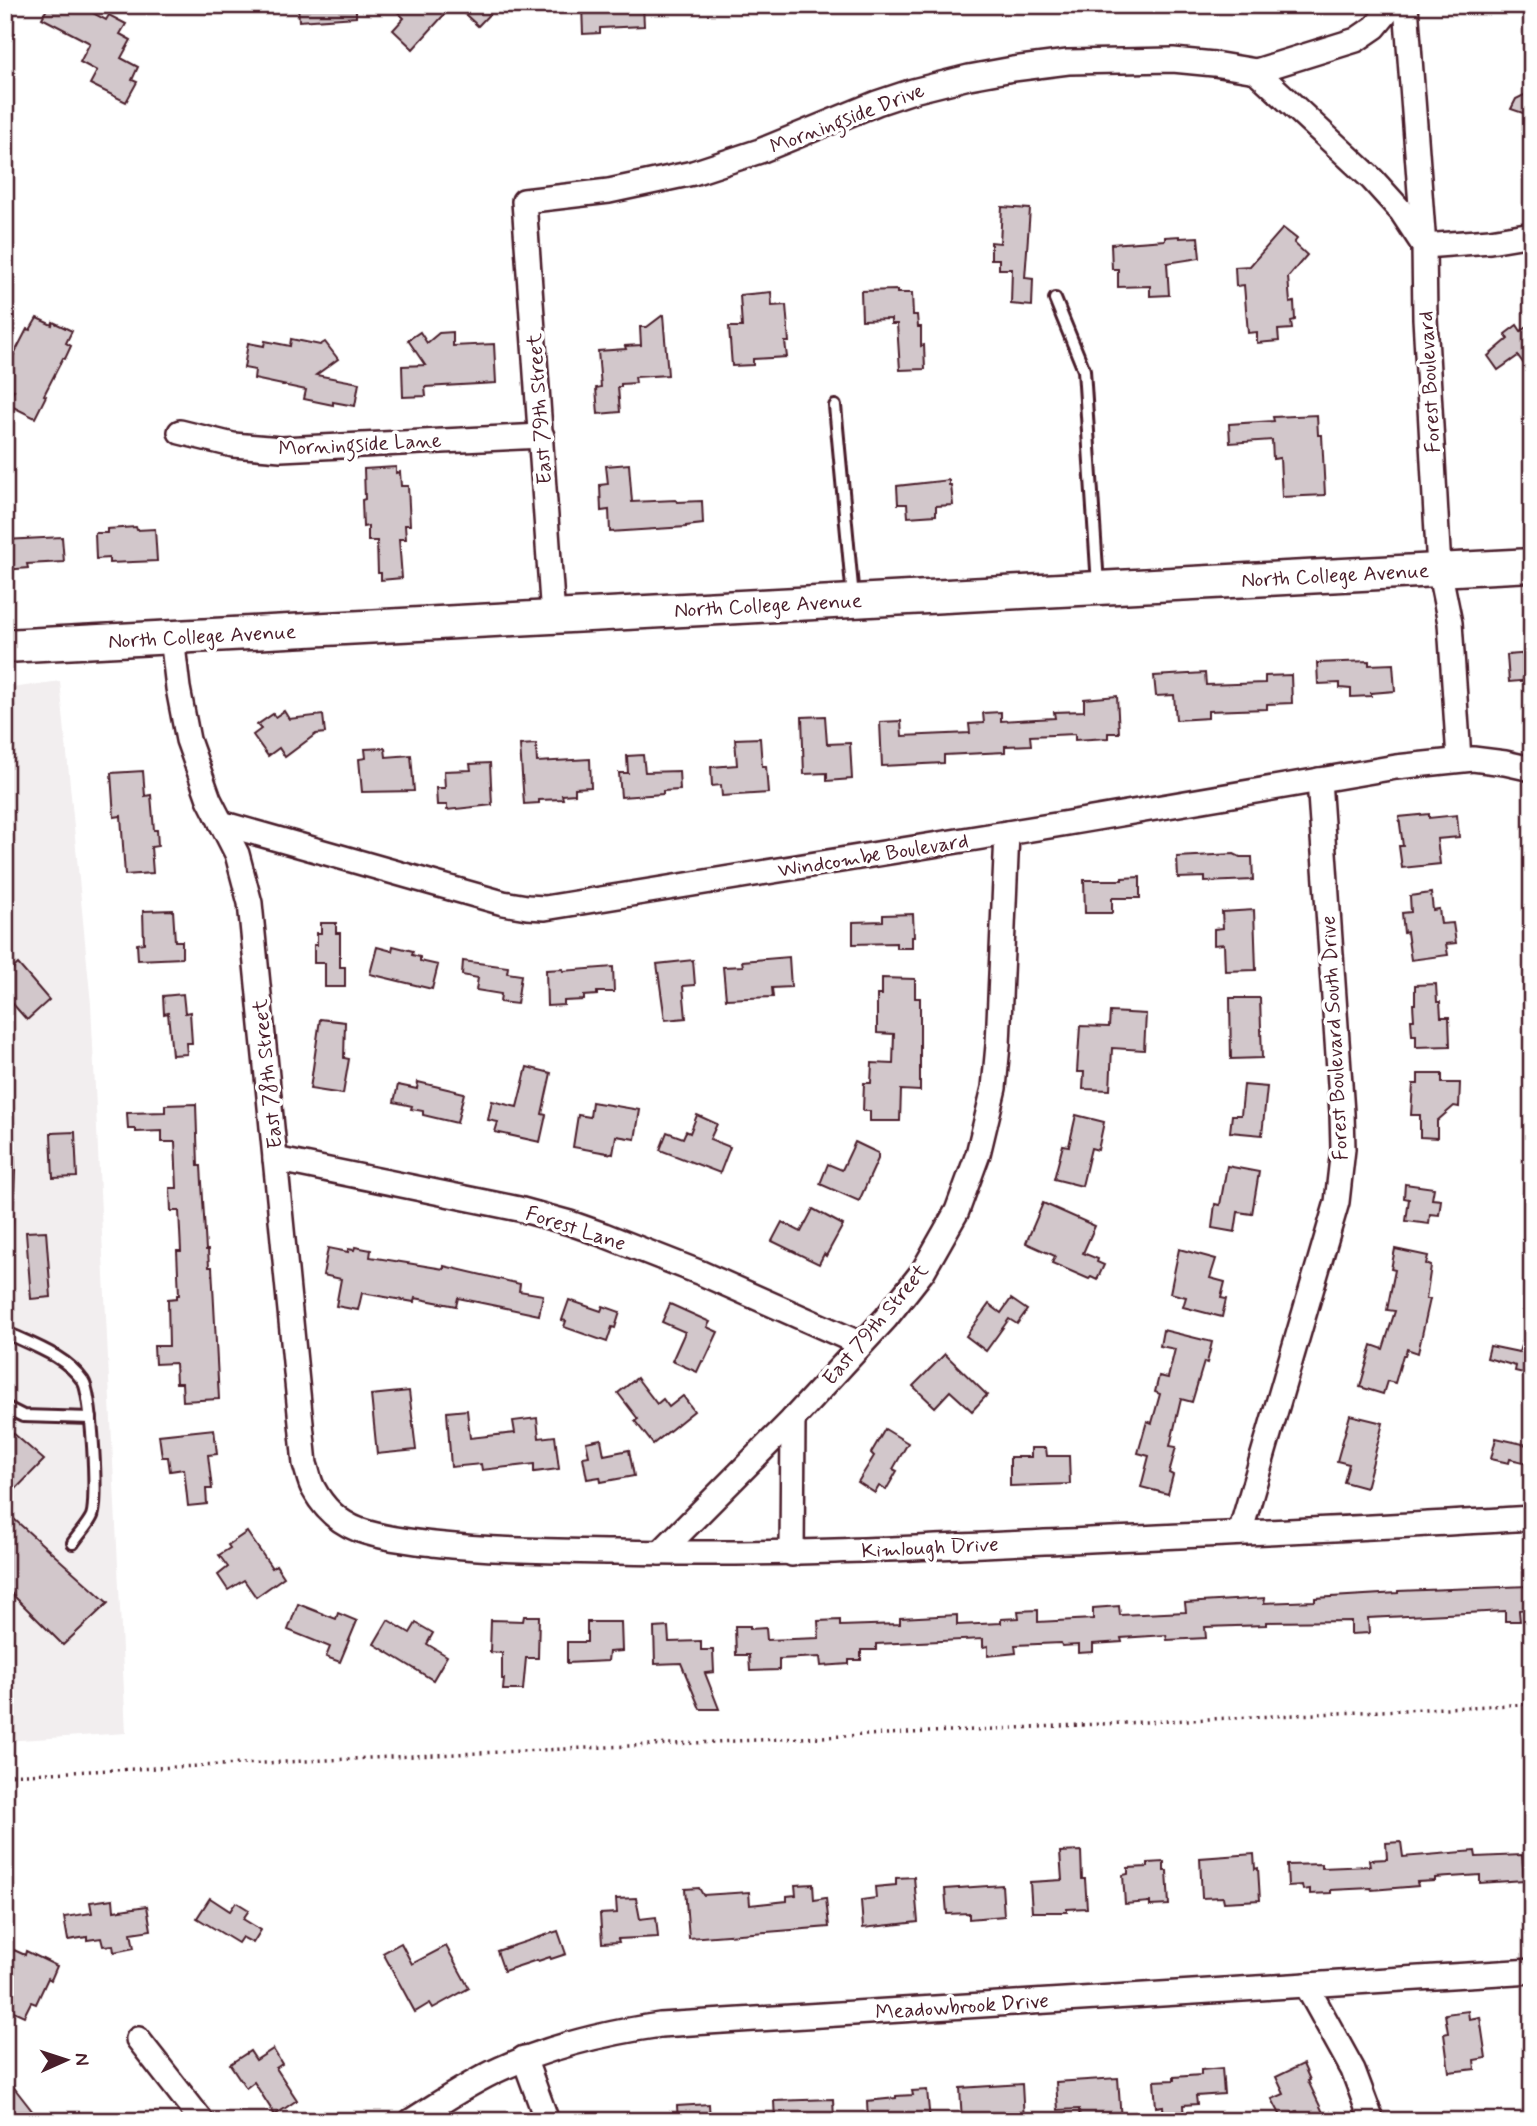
<svg xmlns="http://www.w3.org/2000/svg" width="1537" height="2126" font-family="Mynerve,sans-serif">
<rect width="100%" height="100%" fill="#fff"/>
<filter id="ink" filterUnits="userSpaceOnUse"><feTurbulence type="fractalNoise" baseFrequency=".0143" numOctaves="2"/><feDisplacementMap in="SourceGraphic" scale="14" xChannelSelector="R" yChannelSelector="G"/><feConvolveMatrix kernelMatrix="1 2 1 2 8 2 1 2 1" color-interpolation-filters="sRGB"/></filter>
<g filter="url(#ink)">
<polygon fill="#f2eeef" points="60,681 91,1004 126,1733 5,1741 5,689"/>
<g fill="#d2c7cb" stroke="#4a1f2b" stroke-width="2">
<polygon points="49,5 78,5 106,20 109,15 126,24 120,34 131,40 121,58 138,67 132,80 137,82 126,102 90,84 97,71 80,62 90,43 42,18"/>
<polygon points="298,5 356,5 356,17 299,21"/>
<polygon points="390,5 453,5 413,49 393,30 404,18"/>
<polygon points="455,5 498,5 478,26"/>
<polygon points="582,5 643,5 644,26 600,28 600,33 583,34"/>
<polygon points="1532,91 1532,116 1511,109 1516,99"/>
<polygon points="1002,207 1030,209 1025,278 1033,279 1032,306 1011,304 1012,269 999,269 999,259 991,259 991,242 1000,243"/>
<polygon points="1283,228 1297,239 1294,243 1307,255 1288,277 1290,303 1294,302 1295,320 1291,321 1292,329 1278,330 1279,341 1257,343 1257,332 1248,333 1244,285 1236,286 1235,267 1250,266"/>
<polygon points="1180,236 1180,238 1198,237 1200,258 1167,263 1169,295 1150,296 1150,286 1118,287 1118,269 1112,269 1111,244 1165,240 1165,237"/>
<polygon points="897,290 897,293 912,293 913,315 917,315 918,327 921,327 921,346 924,345 925,369 900,370 897,324 891,324 891,319 862,320 861,291"/>
<polygon points="771,292 772,306 786,305 789,342 785,342 787,357 753,359 753,365 732,366 729,327 742,327 740,295"/>
<polygon points="663,315 668,375 635,377 636,383 621,384 621,387 618,387 620,412 598,414 596,388 601,387 598,351 626,349 625,346 641,345 640,327 647,327"/>
<polygon points="37,318 52,325 53,322 72,331 66,343 71,346 65,359 63,358 44,395 46,396 35,418 7,404 14,390 5,386 5,365 9,364 27,329 30,330"/>
<polygon points="1532,323 1532,375 1518,356 1498,370 1488,356 1508,339 1505,334 1517,325 1521,331"/>
<polygon points="420,332 427,343 439,333 453,332 453,346 494,344 496,383 425,387 426,396 403,397 402,366 425,365 408,340"/>
<polygon points="291,339 320,345 325,342 338,359 316,375 359,383 355,406 333,402 333,405 304,399 306,390 254,379 255,370 244,368 248,343 264,346 265,341 290,346"/>
<polygon points="1317,415 1318,435 1322,435 1325,495 1282,497 1280,458 1273,459 1272,440 1230,443 1229,424 1274,421 1273,417"/>
<polygon points="629,464 632,502 676,500 677,502 702,501 703,524 686,526 686,527 610,532 609,510 601,511 600,485 608,484 606,466"/>
<polygon points="396,467 396,473 400,472 401,486 408,486 410,525 405,525 406,539 399,539 402,578 381,580 381,573 378,573 377,541 368,541 368,526 363,527 362,500 365,499 364,469"/>
<polygon points="949,480 949,485 951,485 953,505 936,506 936,515 908,517 907,504 898,504 897,486"/>
<polygon points="136,527 137,530 155,529 157,561 109,563 109,558 96,559 95,533 107,533 107,529"/>
<polygon points="62,537 64,562 27,564 28,568 5,570 5,540"/>
<polygon points="1532,653 1532,680 1509,682 1507,655"/>
<polygon points="1369,661 1369,665 1393,664 1395,691 1371,693 1371,696 1351,697 1351,689 1340,688 1340,683 1318,684 1317,663"/>
<polygon points="1205,673 1206,685 1265,683 1265,676 1291,675 1292,703 1267,704 1267,709 1208,711 1208,718 1176,720 1174,695 1156,696 1154,676"/>
<polygon points="1117,696 1119,733 1108,733 1108,738 1075,740 1075,734 1030,736 1031,745 1005,746 1005,752 944,755 944,763 882,766 880,722 901,721 902,736 970,733 969,724 984,723 983,713 1001,712 1001,721 1055,718 1054,712 1084,711 1084,699"/>
<polygon points="284,711 289,719 323,715 325,733 316,734 285,757 279,748 268,756 253,735 261,729 257,725 273,714 275,717"/>
<polygon points="825,716 827,744 850,743 852,779 827,781 827,773 804,774 802,717"/>
<polygon points="760,738 762,766 766,766 768,793 722,796 721,785 712,786 711,767 737,765 735,739"/>
<polygon points="536,744 537,762 590,759 591,787 575,788 575,794 562,795 563,799 539,800 539,803 524,804 520,745"/>
<polygon points="385,748 386,757 411,755 414,791 362,792 359,759 366,758 365,749"/>
<polygon points="643,755 645,772 679,771 680,790 663,791 663,794 621,797 619,773 628,773 627,756"/>
<polygon points="490,763 492,805 447,810 447,805 437,805 436,788 445,788 444,771 471,770 470,764"/>
<polygon points="143,771 145,796 151,795 154,830 157,830 158,846 151,847 153,873 125,875 121,816 114,817 111,773"/>
<polygon points="1429,814 1429,818 1457,815 1459,837 1437,839 1440,864 1402,868 1399,846 1403,846 1399,817"/>
<polygon points="1234,854 1240,857 1252,857 1253,880 1205,882 1205,877 1178,878 1177,857"/>
<polygon points="1140,877 1140,898 1112,898 1112,913 1085,913 1084,880 1122,880 1122,878"/>
<polygon points="1431,893 1433,910 1439,909 1441,924 1453,923 1456,943 1446,944 1448,955 1411,960 1407,932 1404,933 1402,913 1411,912 1410,896"/>
<polygon points="173,910 175,941 182,941 182,958 138,960 137,944 144,943 143,911"/>
<polygon points="1254,910 1256,970 1225,971 1224,944 1214,945 1214,929 1223,928 1222,912"/>
<polygon points="913,914 914,937 912,937 912,948 896,948 896,943 853,944 853,922 883,921 883,915"/>
<polygon points="321,923 336,923 336,933 340,933 340,967 345,967 345,987 325,987 325,963 314,963 314,945 317,945 317,933 321,933"/>
<polygon points="393,946 413,951 412,955 420,957 420,961 438,965 432,989 370,974 377,947 392,951"/>
<polygon points="789,957 791,987 772,988 773,997 726,999 723,967 743,966 742,961 754,960"/>
<polygon points="693,960 695,985 683,986 686,1018 665,1020 657,964"/>
<polygon points="463,961 508,967 507,973 521,975 517,1004 500,1002 501,994 476,990 478,978 462,975"/>
<polygon points="18,964 49,1000 27,1020 5,995 5,976"/>
<polygon points="613,967 614,992 597,992 597,995 584,996 584,1000 564,1001 564,1005 547,1006 546,970 563,969 563,971"/>
<polygon points="882,978 915,979 915,998 920,998 920,1091 901,1090 900,1121 870,1121 870,1111 863,1111 864,1083 871,1083 872,1063 893,1064 894,1034 877,1033 877,995 882,995"/>
<polygon points="1436,984 1437,1002 1440,1002 1441,1017 1449,1017 1450,1046 1416,1047 1416,1035 1412,1035 1411,1020 1414,1020 1413,1004 1415,1004 1415,985"/>
<polygon points="183,994 185,1013 190,1012 192,1043 186,1043 187,1054 172,1055 168,1013 164,1014 163,996"/>
<polygon points="1230,998 1260,998 1262,1058 1231,1059"/>
<polygon points="1110,1012 1146,1014 1144,1050 1112,1048 1110,1090 1083,1089 1084,1072 1077,1072 1080,1026 1109,1027"/>
<polygon points="320,1019 345,1022 344,1058 349,1059 343,1094 310,1089"/>
<polygon points="527,1067 551,1073 542,1114 546,1115 540,1142 495,1132 498,1122 488,1120 492,1101 517,1107"/>
<polygon points="1418,1074 1442,1074 1442,1083 1460,1083 1459,1107 1454,1106 1437,1121 1437,1138 1420,1137 1420,1115 1411,1115 1413,1084 1418,1084"/>
<polygon points="418,1082 464,1093 457,1123 423,1115 423,1111 411,1109 412,1106 394,1102 398,1085 417,1089"/>
<polygon points="1244,1085 1267,1087 1262,1135 1230,1132 1232,1115 1241,1115"/>
<polygon points="592,1102 640,1110 635,1139 616,1136 613,1154 573,1147 578,1115 590,1117"/>
<polygon points="196,1104 198,1166 201,1166 206,1250 208,1250 209,1267 212,1267 219,1399 183,1401 182,1383 176,1383 175,1363 155,1364 154,1346 169,1346 168,1299 177,1298 177,1295 179,1295 177,1251 181,1251 179,1211 171,1211 170,1188 177,1188 175,1142 162,1142 162,1131 136,1132 136,1129 128,1129 127,1113 165,1112 165,1105"/>
<polygon points="697,1115 717,1124 710,1139 730,1147 720,1173 660,1150 667,1132 683,1138 686,1131 690,1133"/>
<polygon points="1076,1115 1104,1122 1098,1150 1091,1148 1082,1186 1054,1179 1063,1145 1069,1146"/>
<polygon points="75,1132 77,1177 53,1178 51,1133"/>
<polygon points="855,1142 878,1153 878,1159 859,1201 820,1184 828,1164 842,1170"/>
<polygon points="1227,1166 1259,1172 1252,1214 1238,1212 1235,1232 1212,1228 1215,1204 1220,1205"/>
<polygon points="1405,1184 1434,1188 1432,1199 1441,1200 1439,1215 1430,1214 1429,1224 1406,1221 1409,1199 1404,1198"/>
<polygon points="1043,1203 1095,1226 1083,1253 1098,1259 1097,1262 1104,1265 1097,1280 1091,1277 1089,1279 1052,1263 1055,1256 1026,1243"/>
<polygon points="813,1209 843,1225 826,1256 824,1254 819,1264 772,1241 782,1222 801,1232"/>
<polygon points="46,1231 51,1297 31,1299 26,1232"/>
<polygon points="355,1247 371,1250 370,1257 444,1269 444,1266 520,1284 519,1291 543,1295 539,1315 458,1298 456,1306 415,1298 414,1302 362,1293 358,1310 336,1306 341,1279 323,1275 328,1248 348,1252 348,1249 354,1250"/>
<polygon points="1179,1249 1216,1259 1210,1278 1225,1282 1221,1298 1226,1299 1222,1317 1183,1307 1186,1297 1170,1293"/>
<polygon points="1395,1249 1428,1256 1426,1264 1431,1266 1426,1299 1430,1299 1418,1353 1407,1349 1405,1355 1403,1355 1395,1383 1387,1381 1383,1394 1360,1387 1372,1345 1383,1349 1395,1311 1387,1310 1395,1270 1391,1269"/>
<polygon points="1011,1299 1027,1310 1017,1324 1009,1319 986,1351 966,1336 989,1304 1001,1313"/>
<polygon points="569,1300 601,1311 603,1306 620,1312 615,1328 612,1327 607,1342 564,1327 566,1321 562,1320"/>
<polygon points="670,1304 710,1322 707,1327 718,1332 704,1362 702,1361 697,1372 672,1361 685,1332 662,1322"/>
<polygon points="1527,1327 1532,1327 1532,1375 1515,1371 1516,1366 1487,1358 1490,1346 1519,1352"/>
<polygon points="1163,1330 1212,1342 1207,1363 1204,1362 1192,1402 1181,1399 1170,1446 1176,1447 1169,1473 1173,1475 1168,1494 1141,1487 1149,1456 1138,1453 1147,1421 1152,1423 1160,1394 1155,1392 1159,1376 1168,1378 1175,1349 1160,1346"/>
<polygon points="945,1354 987,1395 972,1411 950,1391 935,1407 913,1386"/>
<polygon points="637,1378 657,1404 663,1399 669,1407 683,1396 694,1411 653,1444 635,1421 638,1419 618,1393"/>
<polygon points="409,1391 416,1450 377,1454 371,1395"/>
<polygon points="467,1410 470,1438 515,1433 513,1421 537,1418 539,1438 555,1436 559,1469 534,1472 534,1464 482,1470 481,1464 451,1467 447,1412"/>
<polygon points="1350,1415 1383,1423 1366,1488 1344,1482 1349,1464 1337,1461"/>
<polygon points="5,1426 44,1460 5,1500"/>
<polygon points="214,1429 217,1454 208,1455 212,1489 206,1489 207,1504 188,1506 184,1469 170,1471 168,1457 162,1457 159,1435"/>
<polygon points="885,1429 908,1443 893,1469 897,1471 886,1490 879,1486 875,1493 858,1482 874,1456 871,1453"/>
<polygon points="1496,1438 1532,1446 1532,1464 1510,1459 1509,1463 1491,1459"/>
<polygon points="601,1439 604,1455 629,1450 634,1476 601,1482 600,1477 587,1479 583,1457 589,1456 586,1442"/>
<polygon points="1031,1448 1046,1448 1047,1456 1069,1456 1070,1484 1010,1486 1010,1457 1031,1457"/>
<polygon points="5,1511 108,1603 63,1645 5,1587"/>
<polygon points="247,1532 272,1568 276,1565 284,1577 256,1597 244,1580 228,1590 218,1575 228,1567 219,1555 230,1548 228,1545"/>
<polygon points="1529,1586 1532,1587 1532,1608 1519,1610 1520,1621 1505,1621 1505,1611 1368,1618 1369,1633 1351,1634 1351,1621 1266,1622 1266,1625 1205,1627 1206,1638 1167,1640 1166,1635 1121,1638 1122,1642 1093,1644 1093,1652 1078,1653 1078,1645 1062,1646 1061,1643 1015,1645 1016,1653 988,1656 988,1646 983,1647 983,1639 876,1644 876,1650 861,1650 861,1660 849,1660 849,1664 821,1666 820,1657 779,1659 779,1670 750,1671 749,1655 736,1655 735,1626 750,1626 750,1629 766,1628 767,1640 819,1638 818,1621 840,1620 840,1626 900,1624 900,1618 957,1615 957,1625 1001,1623 1001,1619 1019,1618 1018,1611 1038,1610 1038,1622 1093,1619 1093,1608 1119,1606 1120,1615 1186,1612 1185,1603 1265,1598 1264,1603 1315,1601 1315,1598 1398,1593 1398,1591"/>
<polygon points="298,1604 336,1619 338,1613 357,1621 340,1662 326,1657 330,1647 288,1630"/>
<polygon points="524,1616 539,1616 538,1658 526,1658 523,1690 503,1690 504,1679 502,1679 502,1653 490,1652 491,1620 523,1621"/>
<polygon points="388,1620 410,1633 416,1623 433,1633 427,1644 447,1656 433,1680 374,1644"/>
<polygon points="587,1622 621,1622 622,1651 609,1652 608,1661 567,1663 567,1642 587,1642"/>
<polygon points="668,1627 669,1642 701,1641 701,1650 713,1650 714,1672 705,1673 719,1709 700,1709 681,1663 655,1664 654,1628"/>
<polygon points="1401,1842 1403,1857 1475,1851 1476,1857 1522,1855 1524,1880 1480,1883 1480,1875 1435,1878 1435,1881 1417,1882 1418,1886 1372,1890 1371,1888 1331,1890 1331,1893 1310,1894 1310,1889 1303,1890 1302,1885 1288,1886 1287,1865 1322,1864 1322,1868 1370,1866 1369,1860 1387,1859 1386,1843"/>
<polygon points="1081,1851 1082,1879 1085,1879 1087,1908 1067,1909 1067,1912 1032,1912 1030,1882 1062,1880 1060,1852"/>
<polygon points="1254,1854 1255,1869 1258,1868 1260,1900 1224,1902 1223,1897 1202,1898 1200,1858"/>
<polygon points="1164,1862 1164,1871 1167,1871 1169,1905 1150,1906 1150,1902 1125,1904 1123,1875 1128,1874 1128,1868 1148,1867 1148,1863"/>
<polygon points="914,1877 918,1922 863,1928 861,1900 876,1898 875,1887 896,1885 896,1878"/>
<polygon points="813,1884 814,1900 826,1898 829,1927 689,1938 685,1889 699,1888 703,1895 749,1892 750,1905 787,1901 787,1896 796,1895 795,1885"/>
<polygon points="1002,1885 1004,1916 969,1919 969,1913 947,1914 945,1889"/>
<polygon points="210,1898 230,1911 236,1902 249,1910 243,1919 261,1930 253,1943 242,1937 238,1943 197,1918"/>
<polygon points="636,1898 640,1919 656,1917 658,1937 618,1939 619,1942 602,1943 600,1914 617,1913 616,1899"/>
<polygon points="113,1899 114,1911 147,1906 151,1930 131,1933 134,1948 114,1952 113,1945 103,1946 101,1938 87,1940 87,1937 68,1940 64,1917 92,1913 90,1902"/>
<polygon points="558,1931 566,1954 551,1959 550,1957 538,1961 537,1960 504,1971 497,1951"/>
<polygon points="401,1943 412,1964 446,1946 469,1988 433,2008 430,2003 415,2012 383,1953"/>
<polygon points="14,1950 25,1955 26,1951 57,1966 51,1980 48,1978 36,2004 31,2002 24,2016 5,2007 5,1967"/>
<polygon points="1468,2011 1469,2019 1480,2017 1486,2058 1474,2060 1475,2069 1449,2072 1444,2034 1448,2033 1445,2014"/>
<polygon points="273,2049 282,2064 276,2068 297,2100 275,2115 254,2082 246,2088 230,2064 250,2051 256,2060"/>
<polygon points="1303,2064 1310,2080 1308,2081 1327,2121 1302,2121 1297,2111 1282,2118 1272,2099 1284,2094 1276,2077"/>
<polygon points="1222,2068 1224,2094 1196,2096 1197,2104 1183,2105 1184,2121 1164,2121 1163,2106 1156,2107 1154,2081 1174,2080 1174,2077 1201,2075 1201,2070"/>
<polygon points="5,2076 40,2121 5,2121"/>
<polygon points="1118,2078 1121,2121 1080,2121 1079,2109 1058,2110 1056,2082"/>
<polygon points="1022,2084 1024,2121 962,2121 960,2088"/>
<polygon points="927,2090 930,2121 868,2121 867,2101 896,2098 896,2096 913,2095 912,2091"/>
<polygon points="833,2099 834,2119 775,2121 774,2101"/>
<polygon points="709,2104 710,2121 678,2121 677,2106"/>
</g>
<g fill="none" stroke-linecap="round" stroke-linejoin="round">
<defs>
<g id="service">
<polyline points="1055,299 1084,370 1098,585"/>
<polyline points="835,406 853,598"/>
<polyline points="5,1120 8,1170 5,1226"/>
<path d="M5,1332C32,1345 65,1355 83,1381C92,1394 98,1501 92,1516C88,1525 79,1534 73,1543"/>
<polyline points="5,1407 23,1416 91,1418"/>
</g>
<g id="minor">
<polyline points="1406,5 1424,246 1425,318 1439,569 1450,623 1459,759"/>
<polyline points="1256,71 1356,40 1375,27 1393,5"/>
<polyline points="180,432 233,445 281,449 542,436"/>
<polyline points="553,617 524,201 609,191 693,173 760,151 877,103 913,91 969,77 1013,69 1068,62 1173,60 1214,64 1256,71 1372,179 1401,211 1424,246 1490,241 1532,234"/>
<path d="M172,637L178,688L188,740L209,799L237,854L250,903L305,1464C308,1472 309,1481 313,1488C323,1507 338,1522 359,1530C382,1538 409,1541 433,1544C495,1551 556,1551 617,1552C768,1556 918,1548 1068,1541C1223,1534 1377,1528 1532,1518"/>
<polyline points="221,823 503,903 527,907 545,908 1068,823 1396,767 1473,759 1505,763 1532,769"/>
<polyline points="275,1159 519,1209 570,1223 604,1235 701,1273 861,1344"/>
<polyline points="1240,1533 1337,1202 1343,1149 1342,1113 1319,780"/>
<polyline points="660,1553 793,1419 886,1318 923,1271 957,1211 978,1154 994,1088 998,1045 1007,833"/>
<polyline points="792,1554 793,1419"/>
<polyline points="1306,1985 1353,2070 1372,2121"/>
<polyline points="138,2039 202,2121"/>
<polyline points="524,2058 547,2121"/>
<path d="M411,2121C440,2103 469,2083 500,2069C551,2046 605,2033 660,2025L1532,1971"/>
</g>
<polyline id="secondary" points="5,646 1532,565"/>
</defs>
<use href="#service" stroke="#4a1f2b" stroke-width="16"/>
<use href="#minor" stroke="#4a1f2b" stroke-width="28"/>
<use href="#secondary" stroke="#4a1f2b" stroke-width="37"/>
<polyline stroke="#4a1f2b" stroke-width="3.5" stroke-dasharray="2 5" stroke-linecap="butt" points="5,1775 1532,1704"/>
<use href="#service" stroke="#fff" stroke-width="10"/>
<use href="#minor" stroke="#fff" stroke-width="23"/>
<use href="#secondary" stroke="#fff" stroke-width="32"/>
</g>
</g>
<g text-anchor="middle" stroke-width="7" stroke-linejoin="round" paint-order="stroke">
<g font-size="21" fill="#4a1f2b" stroke="#fff">
<text transform="translate(847 118) rotate(-21)" y="7">Morningside Drive</text>
<text transform="translate(1429 382) rotate(-93)" y="7">Forest Boulevard</text>
<text transform="translate(539 409) rotate(-94)" y="7">East 79th Street</text>
<text transform="translate(360 444) rotate(-3)" y="7">Morningside Lane</text>
<text transform="translate(1335 575) rotate(-3)" y="7">North College Avenue</text>
<text transform="translate(768 605) rotate(-3)" y="7">North College Avenue</text>
<text transform="translate(202 636) rotate(-3)" y="7">North College Avenue</text>
<text transform="translate(873 855) rotate(-9)" y="7">Windcombe Boulevard</text>
<text transform="translate(1334 1038) rotate(-93)" y="7">Forest Boulevard South Drive</text>
<text transform="translate(267 1074) rotate(-96)" y="7">East 78th Street</text>
<text transform="translate(576 1228) rotate(18)" y="7">Forest Lane</text>
<text transform="translate(875 1324) rotate(-50)" y="7">East 79th Street</text>
<text transform="translate(930 1547) rotate(-3)" y="7">Kimlough Drive</text>
<text transform="translate(962 2006) rotate(-4)" y="7">Meadowbrook Drive</text>
</g>
</g>
<rect width="1537" height="2126" fill="none" stroke="#fff" stroke-width="28"/>
<rect x="14" y="14" width="1509" height="2098" fill="none" stroke="#4a1f2b" stroke-width="2.5" filter="url(#ink)"/>
<g transform="translate(66 2060) rotate(87)" stroke="#ffffff" stroke-width="5" paint-order="stroke">
<path d="M0-5L12 26L0 18L-12 26Z" fill="#4a1f2b"/>
<text y="-10" font-size="19" font-weight="bold" text-anchor="middle" fill="#4a1f2b">N</text>
</g>
</svg>
